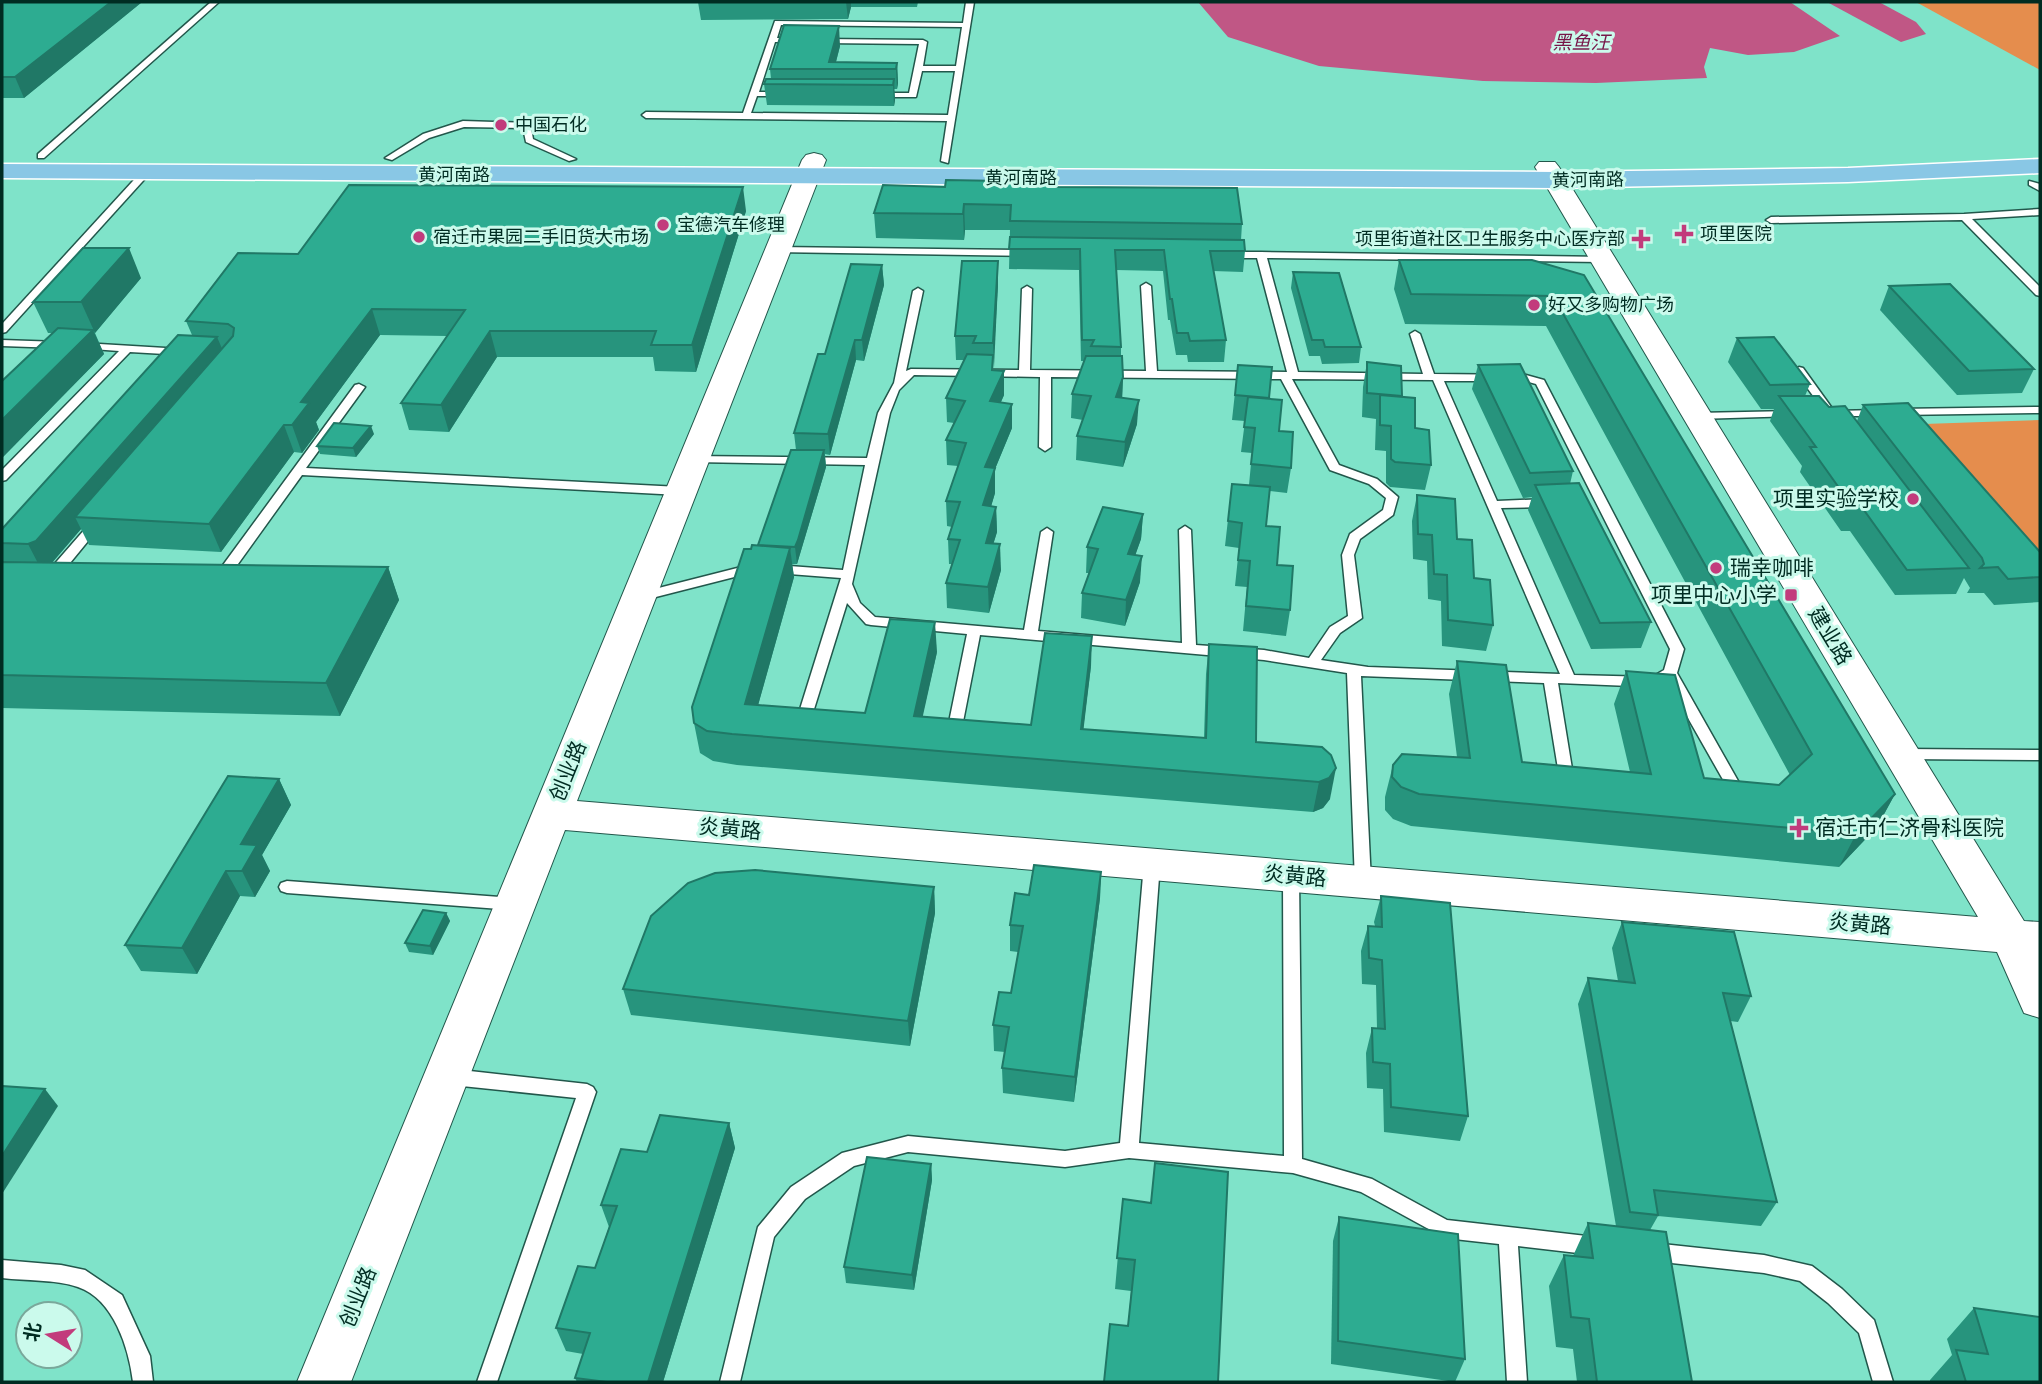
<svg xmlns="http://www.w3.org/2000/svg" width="2042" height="1384" font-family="Quicksand,'Noto Sans SC',sans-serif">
<rect width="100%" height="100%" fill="#7fe3c9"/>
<g fill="#e58d4d">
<polygon points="1916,2 2040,2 2040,70"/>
<polygon points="2040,420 2040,563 1924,424"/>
</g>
<g fill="#c05785">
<polygon points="1198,2 1790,2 1840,36 1794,52 1748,55 1710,48 1704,67 1707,78 1596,83 1483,81 1319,66 1228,37"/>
<polygon points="1827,2 1879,2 1916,22 1926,34 1901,42"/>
</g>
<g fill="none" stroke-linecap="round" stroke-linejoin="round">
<defs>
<g id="lane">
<polygon points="211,2 219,2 44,158 38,158 38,154"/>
<path d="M966,2H974L948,163L941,161L947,121L646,118L642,115L646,112L743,113L775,21L963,23ZM781,25L962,27L956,66H923L927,42L923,40L823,39L819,41L823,43L919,44L909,93H878L874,95L878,97H916L922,71H955L948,115L751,113L757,96H784L788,94L784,92H759L775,42H795L799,40L795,38H777Z"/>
<polygon points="463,121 530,123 533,139 576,159 569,161 526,142 523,128 464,127 429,138 392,160 385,158 423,134"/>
<polygon points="143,170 151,172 6,332 2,333 2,324"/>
<polygon points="2029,181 2040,184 2040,191 2029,185"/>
<polygon points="2040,209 2040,215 1972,219 2040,287 2040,296 2036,295 1962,220 1771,223 1766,220 1771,217 1964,214"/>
<polygon points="777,247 1028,250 1033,253 1028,256 774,252 772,250"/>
<path d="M1261,252L1605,257L1607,259L1602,262L1267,258L1298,372L1423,374L1410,334L1415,331L1420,334L1434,374L1526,375L1544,380L1684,649L1677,673L1746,795L1744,799H1734L1667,681L1654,687L1558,683L1574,781L1572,785H1562L1560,781L1544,683L1361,676L1371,882L1369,886L1363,888L1357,886L1355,882L1347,673L1264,660L980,635L961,732L954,737L947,732L967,634L871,625L866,624L847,603L810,722L808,726H798L796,722L841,578L776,573L770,569L776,565L843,570L865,465L694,462L690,460V456L867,458L878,413L894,383L913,291L918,288L923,291L906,371L911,369L1019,370L1022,289L1027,286L1032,289L1030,370L1146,371L1141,286L1146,283L1151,286L1157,371L1287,372L1257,258H1227L1222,255L1227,252ZM914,375L1040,377L1039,447L1045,451L1051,447V377L1281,379L1330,470L1369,484L1386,498L1383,510L1350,534L1342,555L1348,616L1330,627L1309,658L1264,650L1196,645L1191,530L1185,526L1179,530L1182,643L1038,631L1053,532L1047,528L1041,532L1024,630L875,617L860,603L852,584L890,413L899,390ZM1292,379L1433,380L1560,674L1368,667L1321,660L1340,633L1362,618L1354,555L1360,539L1393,515L1398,497L1377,479L1339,465ZM1444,381H1525L1536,384L1670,649L1664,670L1652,677L1574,675L1501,508L1547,507L1553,503L1547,499L1497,501Z"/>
<polygon points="2,340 60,342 65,345 60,348 2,346"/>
<polygon points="83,343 182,349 187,352 182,355 130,352 6,480 2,481 2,470 119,351 79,348 79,344"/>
<polygon points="1799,367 1803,368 1834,411 1878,410 1884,413 1878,416 1828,416 1794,370"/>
<polygon points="359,384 365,387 306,468 680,487 686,491 680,495 302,475 225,582 215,582 214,579 215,576 355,385"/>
<polygon points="2040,407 2040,413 1898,415 1892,412 1898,409"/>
<polygon points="1790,411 1794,412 1794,416 1697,419 1691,416 1697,413"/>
<polygon points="96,520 102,524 61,574 47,578 42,577 41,574 51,568 92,521"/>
<polygon points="753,564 759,568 758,571 640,601 633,597 635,594"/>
<polygon points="1903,749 2040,750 2040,760 1903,759 1898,758 1896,754 1898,750"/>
<polygon points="1152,858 1158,860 1160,864 1139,1143 1284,1156 1283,876 1285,872 1291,870 1297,872 1299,876 1302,1159 1372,1179 1447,1220 1595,1237 1602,1240 1605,1246 1602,1252 1595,1255 1518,1246 1527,1382 1507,1382 1499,1244 1445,1238 1361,1192 1293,1173 1129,1158 1065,1167 908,1152 854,1166 805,1199 774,1237 740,1382 720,1382 758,1227 791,1187 842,1153 908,1136 1065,1151 1120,1143 1144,864 1146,860"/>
<polygon points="287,881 513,898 519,900 521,904 519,908 513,910 287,893 281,891 279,887 281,883"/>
<polygon points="452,1069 587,1084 593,1087 596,1092 497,1382 477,1382 576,1098 452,1085 446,1082 443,1077 446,1072"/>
<polygon points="1653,1243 1764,1255 1812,1266 1842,1289 1874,1320 1893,1382 1873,1382 1859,1333 1828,1303 1800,1281 1764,1273 1653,1261 1646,1258 1643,1252 1646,1246"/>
<path d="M2,1260L61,1265L85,1270L122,1295L150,1356L153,1382H133C129,1349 114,1299 78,1287C55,1279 26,1281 2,1278Z"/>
</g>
<polygon id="secondary" points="814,153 822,155 826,160 577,801 1978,917 1535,167 1539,162 1555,162 1559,167 2024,921 2040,922 2040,1018 2024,1013 1997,952 565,830 351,1382 297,1382 802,160 806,155"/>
<polygon id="primary" points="2040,159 2040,173 1848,182 1554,188 2,178 2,164 1554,172 1848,168"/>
</defs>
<use href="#lane" stroke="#22574b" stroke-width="3"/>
<use href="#secondary" stroke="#22574b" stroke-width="2"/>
<use href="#primary" stroke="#fff" stroke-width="3"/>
<use href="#lane" fill="#fff" fill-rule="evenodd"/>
<use href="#secondary" fill="#fff" fill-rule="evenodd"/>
<use href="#primary" fill="#89c7e5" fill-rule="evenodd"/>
</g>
<g fill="#27947d">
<polygon points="2,2 142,2 24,98 2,98"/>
<polygon points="698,2 918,2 917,7 851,7 848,19 701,20"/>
<polygon points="840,46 836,62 897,63 898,83 897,89 894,89 895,100 894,106 767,105 764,84 771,79 770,69"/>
<polygon points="945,187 1054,187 1242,224 1241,240 1245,251 1243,272 1213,271 1226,340 1224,362 1188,362 1187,355 1176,355 1170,320 1168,320 1163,271 1116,270 1121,347 1121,356 1123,377 1122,398 1137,424 1123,467 1076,460 1077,436 1083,420 1071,418 1072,394 1084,361 1081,361 1079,270 1009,269 1010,230 965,230 964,240 876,238 874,213"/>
<polygon points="746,211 696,372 655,371 653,357 497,357 449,432 409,430 401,403 447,336 380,335 316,422 319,430 302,453 294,452 221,552 89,545 81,529 52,563 388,567 399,600 340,716 2,708 2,529 192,335 186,321 298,254"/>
<polygon points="1399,260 1532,260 1895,794 1877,827 1839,867 1411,826 1393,819 1385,810 1385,797 1393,765 1457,757 1449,694 1457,661 1522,762 1630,772 1614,704 1626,671 1704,778 1779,785 1790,775 1546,326 1405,324 1394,289"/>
<polygon points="998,261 998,284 993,370 1004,371 1004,395 1001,402 1012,428 995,469 995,493 991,506 996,507 997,532 993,544 1001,570 989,613 947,608 946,583 952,564 949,564 948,539 952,527 947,526 946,501 958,466 947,465 946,440 954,423 947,422 946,398 965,360 956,360 955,336"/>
<polygon points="882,265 884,285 864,361 856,360 830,455 825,454 826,467 797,564 792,564 794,577 758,705 865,713 937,652 922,717 1031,725 1091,666 1083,729 1204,738 1206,674 1209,644 1256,742 1322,747 1330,799 1323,808 1313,812 737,765 713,761 700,753 694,723 751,549 758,546 796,450 794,433 825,354"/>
<polygon points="1293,272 1361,347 1359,363 1322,364 1320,356 1309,356 1291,288"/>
<polygon points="141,278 95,333 104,354 2,458 2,381 53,333 48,333 33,302"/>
<polygon points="1889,286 2034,369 2022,393 1957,395 1880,310"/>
<polygon points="1737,338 1810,384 1805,396 1829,407 1857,421 1863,405 2040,552 2040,602 1994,605 1984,593 1967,593 1970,588 1964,578 1956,594 1895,595 1850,531 1841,531 1800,472 1802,466 1770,421 1774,409 1761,409 1728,362"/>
<polygon points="1367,362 1401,397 1431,465 1425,490 1390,487 1386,483 1386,451 1375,450 1376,419 1362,417 1363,387"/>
<polygon points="1238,365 1269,399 1291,468 1287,493 1269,491 1266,526 1290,610 1286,636 1243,631 1247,587 1235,586 1239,548 1225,546 1232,484 1249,485 1252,453 1241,452 1245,421 1232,420"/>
<polygon points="1478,365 1573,471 1570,484 1651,622 1641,648 1591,649 1528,510 1532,497 1523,498 1472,389"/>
<polygon points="374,434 356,457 320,454 317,446"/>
<polygon points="1417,495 1457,539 1493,625 1486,651 1442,646 1441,601 1428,599 1427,561 1413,559 1412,521"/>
<polygon points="1143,514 1141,539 1135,555 1140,582 1125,626 1081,618 1082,593 1089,573 1086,573 1087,547"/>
<polygon points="279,779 291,805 262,855 270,871 255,897 240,896 197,974 141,971 125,945"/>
<polygon points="1101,872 1100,898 1074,1102 1003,1093 1002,1068 1005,1052 994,1051 993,1025 1011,993 1018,952 1010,951 1010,925 1029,895"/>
<polygon points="934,887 935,913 910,1046 631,1015 623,989"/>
<polygon points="1381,896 1468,1116 1460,1141 1384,1132 1383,1089 1367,1088 1366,1053 1372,1028 1377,1028 1376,985 1362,984 1361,951 1368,926 1375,926 1374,922"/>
<polygon points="446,913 450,921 433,955 409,952 405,943"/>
<polygon points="1622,922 1751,996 1738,1022 1730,1021 1777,1202 1761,1226 1658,1216 1650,1230 1692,1382 1577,1382 1573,1349 1556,1347 1549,1286 1564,1255 1573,1256 1588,1223 1616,1226 1578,1004 1588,978 1618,981 1612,948"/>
<polygon points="729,1123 735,1148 663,1382 577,1382 575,1378 583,1354 566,1351 556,1328 595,1268 609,1227 601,1205 647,1152"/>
<polygon points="931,1164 932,1180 914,1290 846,1283 844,1267"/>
<polygon points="1228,1172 1128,1326 1131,1291 1115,1289 1123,1199 1151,1203"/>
<polygon points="1339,1217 1465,1359 1455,1382 1331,1364 1333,1241"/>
<polygon points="1974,1308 2040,1382 1930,1382 1930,1380 1952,1355 1947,1339"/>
</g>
<g fill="#207866">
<polygon points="111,2 142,2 24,98 15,77"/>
<polygon points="846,2 851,2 851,7 848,19"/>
<polygon points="839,26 840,46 834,69 829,62"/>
<polygon points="897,63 898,83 897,89 896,69"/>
<polygon points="894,79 895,100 894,106 893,85"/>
<polygon points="743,187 746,211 696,372 692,345"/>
<polygon points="964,204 965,230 964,240 963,214"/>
<polygon points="129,248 141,278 95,333 81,302"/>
<polygon points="998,261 998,284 994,367 993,343"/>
<polygon points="882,265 884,285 864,361 862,340"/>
<polygon points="372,309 380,335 316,422 319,430 302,453 292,425 301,402"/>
<polygon points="93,330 104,354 2,458 2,420"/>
<polygon points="490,331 497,357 449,432 441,405"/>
<polygon points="217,337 227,360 75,517 81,529 49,566 41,569 28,544"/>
<polygon points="855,340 856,360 830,455 828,434"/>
<polygon points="1004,371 1004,395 990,426 990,401"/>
<polygon points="1123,377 1122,401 1116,397"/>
<polygon points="1139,400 1137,424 1123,467 1125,442"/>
<polygon points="1012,404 1012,428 995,469 995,493 984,531 983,505 985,467"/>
<polygon points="284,425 294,452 221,552 209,524"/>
<polygon points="371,426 374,434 356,457 353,448"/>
<polygon points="824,450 826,467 797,564 795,547"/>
<polygon points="996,507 997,532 986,568 986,543"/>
<polygon points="1143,514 1141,539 1127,579 1128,554"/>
<polygon points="1000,544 1001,570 989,613 988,587"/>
<polygon points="790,548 794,577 750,734 745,704"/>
<polygon points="1142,556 1140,582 1125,626 1126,600"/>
<polygon points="388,567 399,600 340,716 326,683"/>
<polygon points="935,622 937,652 916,747 914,716"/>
<polygon points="1092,636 1091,666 1080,759 1081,729"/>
<polygon points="1336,768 1330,799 1323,808 1313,812 1319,782"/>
<polygon points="279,779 291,805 262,855 270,871 255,897 242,871 241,844"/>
<polygon points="1895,794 1877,827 1839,867 1856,834"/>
<polygon points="226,871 240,896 197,974 182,948"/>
<polygon points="1101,872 1100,898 1074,1102 1075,1077"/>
<polygon points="934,887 935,913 910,1046 908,1021"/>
<polygon points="446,913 450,921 433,955 430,946"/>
<polygon points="45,1089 58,1106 2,1194 2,1156"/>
<polygon points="729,1123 735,1148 663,1382 648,1382"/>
<polygon points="931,1164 932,1180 914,1290 912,1275"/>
</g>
<g fill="#2dac91" stroke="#207866" stroke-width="2">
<polygon points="2,2 111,2 15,77 2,77"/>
<polygon points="784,25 839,26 829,62 897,63 896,69 770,69"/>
<polygon points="766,79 894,79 893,85 764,84"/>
<polygon points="946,180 1054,182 1054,187 1237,188 1242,224 1010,221 1011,205 964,204 963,214 874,213 883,185 945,187"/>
<polygon points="349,185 743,187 692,345 651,345 656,331 490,331 441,405 401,403 465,310 372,309 301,402 309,403 292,425 284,425 209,524 75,517 233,336 234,328 228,324 186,321 238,253 298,254"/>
<polygon points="1010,237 1244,240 1245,251 1210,251 1226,340 1190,341 1188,333 1177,333 1172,299 1170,299 1164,250 1115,250 1121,347 1091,346 1094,340 1082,340 1080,249 1009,249"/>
<polygon points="83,248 129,248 81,302 33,302"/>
<polygon points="1399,260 1532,260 1584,275 1895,794 1856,834 1419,794 1401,787 1392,777 1393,765 1402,754 1470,758 1457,661 1506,665 1522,762 1651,774 1626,671 1675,675 1704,778 1779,785 1812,754 1553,296 1411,294"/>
<polygon points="962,261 998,261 993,343 973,343 976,336 955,336"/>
<polygon points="851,264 882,265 862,340 855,340 828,434 794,433 818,354 825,354"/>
<polygon points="1293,272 1339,273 1361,347 1325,347 1323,340 1312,340"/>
<polygon points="1950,284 2034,369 1969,371 1889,286"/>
<polygon points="58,328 93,330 2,420 2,381"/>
<polygon points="178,335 217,337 36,541 28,544 2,543 2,529"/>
<polygon points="1774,337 1810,384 1770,385 1737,338"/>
<polygon points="967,354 993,355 992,370 1004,371 990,401 1012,404 985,467 995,468 983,505 996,507 986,543 1000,544 988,587 946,583 960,540 948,539 960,502 946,501 966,443 946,440 965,401 946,398"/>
<polygon points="1086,356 1122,356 1123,377 1116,397 1139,400 1125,442 1077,436 1091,396 1072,394"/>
<polygon points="1367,362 1401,366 1402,396 1367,393"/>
<polygon points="1520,364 1573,471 1530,473 1478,365"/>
<polygon points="1238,365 1272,367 1269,398 1235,395"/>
<polygon points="1380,395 1415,398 1415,428 1429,430 1431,465 1395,462 1391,459 1391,426 1380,425"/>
<polygon points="1779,396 1819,396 1829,407 1845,406 1969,568 1907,570 1861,506 1852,506 1810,447 1816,447"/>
<polygon points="1248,397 1282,400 1279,431 1293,432 1291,468 1251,464 1255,428 1244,427"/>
<polygon points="1908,403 2040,552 2040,577 2008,579 1998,567 1980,568 1984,564 1982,558 1863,405"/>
<polygon points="334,423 371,426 353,448 317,446"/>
<polygon points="791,450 824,450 798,540 795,547 758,545"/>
<polygon points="1579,483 1651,622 1600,623 1535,485"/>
<polygon points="1232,484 1270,487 1266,526 1280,527 1277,565 1293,566 1290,610 1246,606 1250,561 1238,560 1242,523 1228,521"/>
<polygon points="1417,495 1455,499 1457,539 1472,540 1474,578 1490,580 1493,625 1448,620 1447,575 1434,574 1432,535 1418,534"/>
<polygon points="1103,507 1143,514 1128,554 1142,556 1126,600 1082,593 1098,549 1087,547"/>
<polygon points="752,545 790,548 745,704 865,713 890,619 935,622 914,716 1031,725 1045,633 1092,636 1081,729 1206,738 1209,644 1257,647 1256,742 1322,747 1331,755 1336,768 1329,778 1319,782 732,734 707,731 694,723 692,707 744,549 751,549"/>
<polygon points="2,562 388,567 326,683 2,675"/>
<polygon points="228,776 279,779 241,844 257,845 242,871 226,871 182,948 125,945"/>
<polygon points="1034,865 1101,872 1075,1077 1002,1068 1009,1027 993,1025 999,992 1011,993 1023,926 1010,925 1015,893 1029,895"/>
<polygon points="755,870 934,887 908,1021 623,989 651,916 688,883 715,873"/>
<polygon points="1381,896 1450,903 1468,1116 1391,1107 1390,1064 1373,1062 1372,1028 1385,1029 1382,960 1369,958 1368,926 1382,927"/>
<polygon points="423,910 446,913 430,946 405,943"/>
<polygon points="1622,922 1734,932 1751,996 1723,993 1777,1202 1654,1190 1658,1215 1630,1212 1588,978 1635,983"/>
<polygon points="2,1086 45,1089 2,1156"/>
<polygon points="660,1115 729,1123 648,1382 607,1382 575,1378 590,1333 556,1328 578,1266 595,1268 617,1206 601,1205 621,1149 647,1152"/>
<polygon points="867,1157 931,1164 912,1275 844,1267"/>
<polygon points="1155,1163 1228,1172 1218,1382 1104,1382 1110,1324 1128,1326 1135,1260 1117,1258 1123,1199 1151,1203"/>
<polygon points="1339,1217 1458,1234 1465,1359 1338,1341"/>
<polygon points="1588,1223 1666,1232 1692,1382 1597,1382 1589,1319 1571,1317 1564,1255 1593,1258"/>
<polygon points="1974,1308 2040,1317 2040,1382 1966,1382 1956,1350 1988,1354"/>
</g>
<g fill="#c23b7c" stroke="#cbfaec" stroke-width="2.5">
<circle cx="501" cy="125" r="7"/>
<circle cx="663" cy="225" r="7"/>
<path d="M1680.5 223.5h7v7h7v7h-7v7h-7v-7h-7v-7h7z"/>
<circle cx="419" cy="237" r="7"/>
<path d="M1637.5 228.5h7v7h7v7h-7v7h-7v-7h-7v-7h7z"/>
<circle cx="1534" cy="305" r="7"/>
<circle cx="1913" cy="499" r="7"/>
<circle cx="1716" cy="568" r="7"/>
<rect x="1784" y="588" width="14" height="14" rx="3.5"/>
<path d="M1795.5 817.5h7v7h7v7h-7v7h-7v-7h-7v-7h7z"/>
</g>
<g text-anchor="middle" stroke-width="6" stroke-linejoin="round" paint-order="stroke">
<g font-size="18" fill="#002c22" stroke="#cbfaec" text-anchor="start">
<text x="515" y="131">中国石化</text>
<text x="677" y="231">宝德汽车修理</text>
<text x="1700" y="240">项里医院</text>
<text x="433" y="243">宿迁市果园二手旧货大市场</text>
<text x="1625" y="245" text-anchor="end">项里街道社区卫生服务中心医疗部</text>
<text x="1548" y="311">好又多购物广场</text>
</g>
<g font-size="18" fill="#002c22" stroke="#cbfaec">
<text x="454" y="181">黄河南路</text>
<text x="1021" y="184">黄河南路</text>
<text transform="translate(1588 180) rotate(-1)" y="6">黄河南路</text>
</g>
<g font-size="19" font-style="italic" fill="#771548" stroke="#cbfaec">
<text x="1581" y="49">黑鱼汪</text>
</g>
<g font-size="21" fill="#002c22" stroke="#cbfaec" text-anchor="end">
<text x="1899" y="506">项里实验学校</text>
<text x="1730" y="575" text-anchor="start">瑞幸咖啡</text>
<text x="1777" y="602">项里中心小学</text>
<text x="1815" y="835" text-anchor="start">宿迁市仁济骨科医院</text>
</g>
<g font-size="21" fill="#002c22" stroke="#cbfaec">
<text transform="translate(1830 636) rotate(59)" y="7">建业路</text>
<text transform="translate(568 771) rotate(-68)" y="7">创业路</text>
<text transform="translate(730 829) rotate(5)" y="7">炎黄路</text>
<text transform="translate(1295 876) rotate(5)" y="7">炎黄路</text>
<text transform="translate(1860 924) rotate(5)" y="7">炎黄路</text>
<text transform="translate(358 1297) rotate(-68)" y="7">创业路</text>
</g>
</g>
<rect width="2042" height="1384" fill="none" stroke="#002c22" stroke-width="7"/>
<g transform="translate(49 1335) rotate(281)"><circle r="33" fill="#cbfaec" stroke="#7aa89b" stroke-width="2"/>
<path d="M0-5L12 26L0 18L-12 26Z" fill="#c23b7c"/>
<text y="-10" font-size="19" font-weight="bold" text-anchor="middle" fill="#002c22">北</text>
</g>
</svg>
